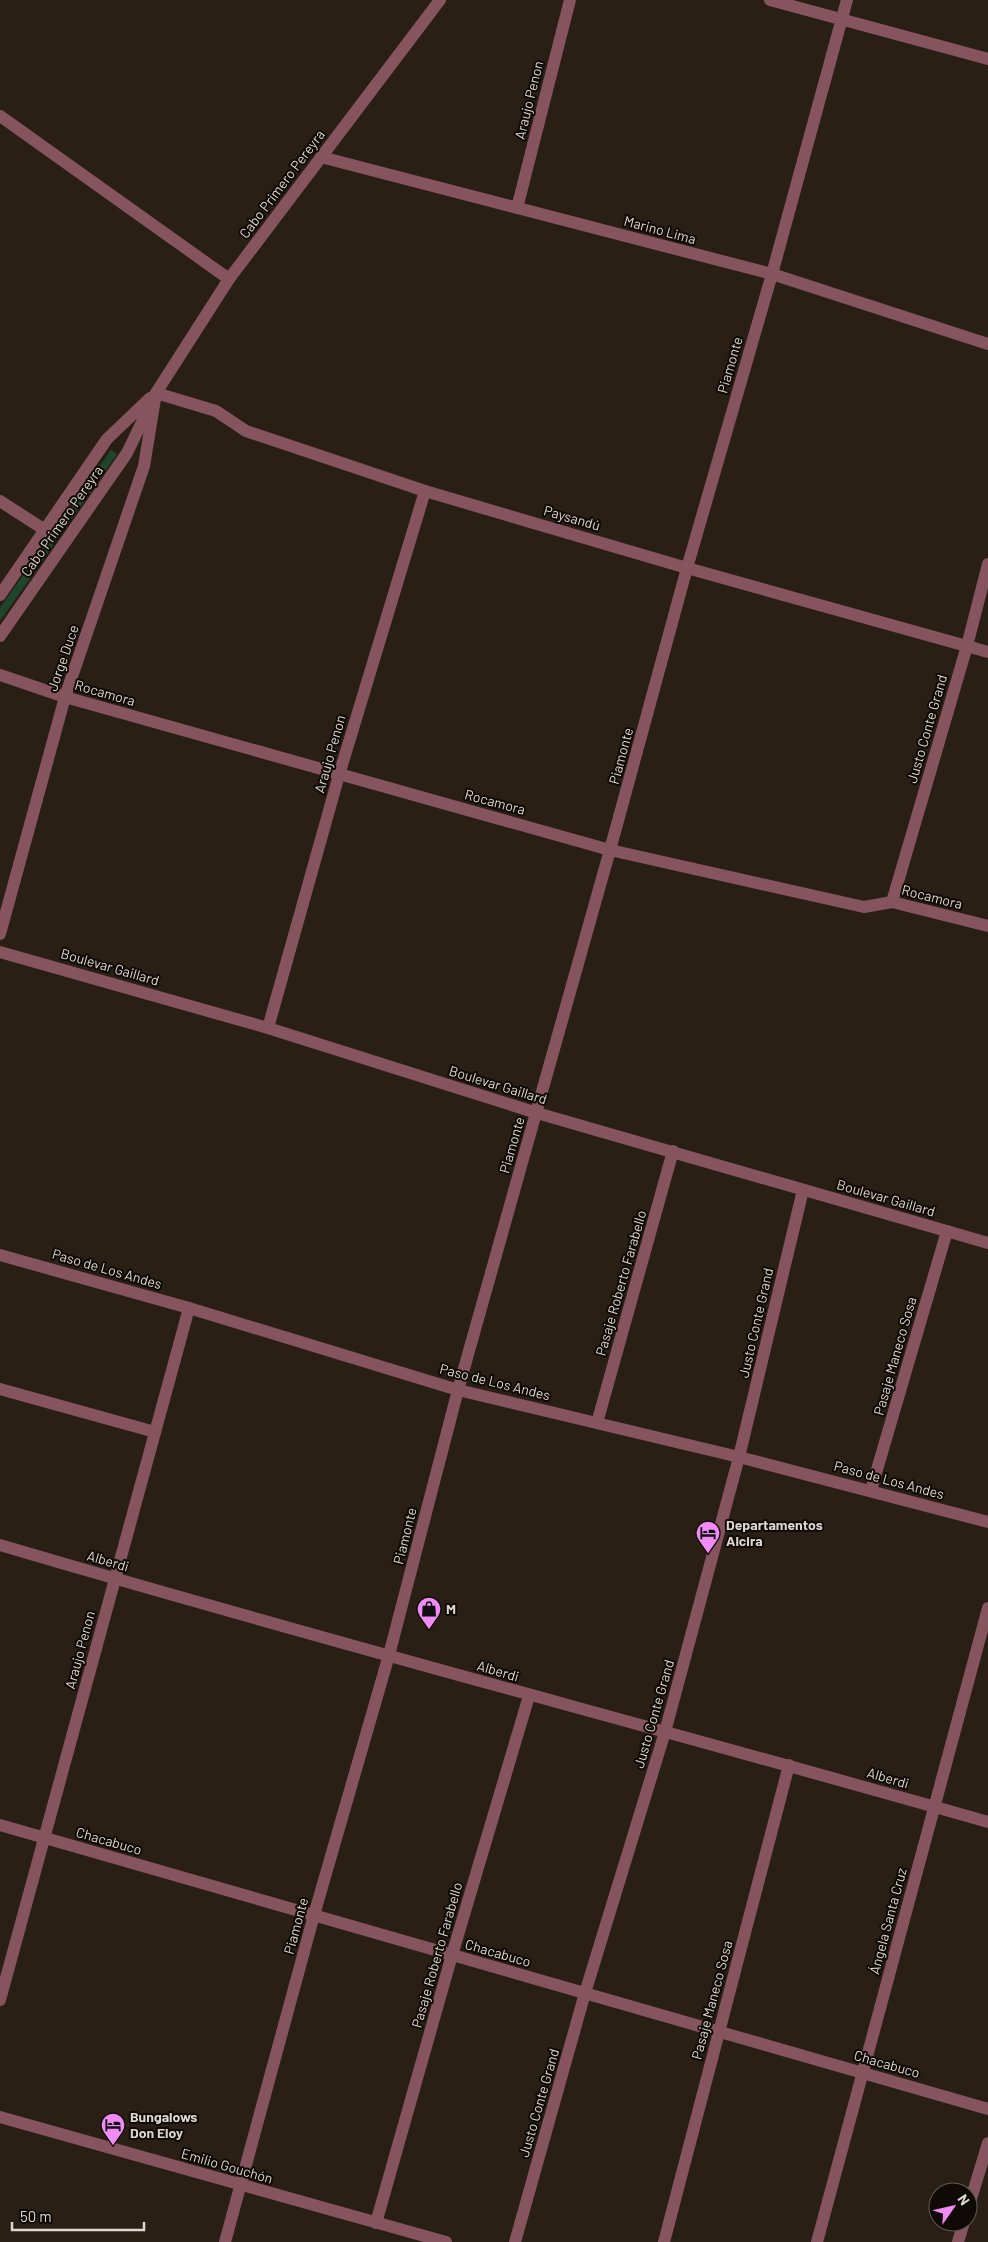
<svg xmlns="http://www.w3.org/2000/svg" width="988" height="2242" font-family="Barlow,sans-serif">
<rect width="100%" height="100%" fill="#291f15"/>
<polygon fill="#1d462c" points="111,450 117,454 0,621 0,608"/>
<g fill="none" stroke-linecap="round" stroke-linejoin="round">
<g stroke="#86545f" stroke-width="12">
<polyline points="770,0 988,59"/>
<polyline points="0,116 229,279"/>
<polyline points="321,157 772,274 988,344"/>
<polyline points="517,208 570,0"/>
<polyline points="0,501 45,530"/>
<polyline points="0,675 65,697 610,850 864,907 892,902 988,926"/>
<polyline points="892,902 967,646 988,564"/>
<polyline points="0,934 65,697 144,466 156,393 216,411 246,431 425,491 687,568 988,652"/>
<polyline points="268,1028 339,775 425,491"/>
<polyline points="0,1255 189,1308 458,1390 739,1457 988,1522"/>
<polyline points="0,1389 155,1432"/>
<polyline points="597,1423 673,1151"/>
<polyline points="871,1490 947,1231"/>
<path d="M0,1545C328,1642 659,1728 988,1822"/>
<polyline points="0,1825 988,2109"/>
<polyline points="0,2000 189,1308"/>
<polyline points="0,2117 446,2242"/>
<polyline points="968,2209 988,2143"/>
<polyline points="376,2223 452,1955 529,1696"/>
<polyline points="225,2242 314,1915 389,1655 458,1390 610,850 687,568 772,274 847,0"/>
<polyline points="515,2242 585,1993 665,1732 739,1457 803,1190"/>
<polyline points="664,2242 789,1765"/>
<polyline points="817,2242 988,1608"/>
<polyline points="958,2242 964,2222"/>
</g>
<g stroke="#86545f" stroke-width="12">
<polyline points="0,595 107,439 150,398"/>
<polyline points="0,636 127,453 156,393 229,279 440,0"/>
<polyline points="0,952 268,1028 537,1113 988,1243"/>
</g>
</g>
<defs>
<symbol id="hotel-pin" viewBox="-11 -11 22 30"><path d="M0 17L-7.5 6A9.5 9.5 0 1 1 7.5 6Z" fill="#f08bf6" stroke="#0f0a06"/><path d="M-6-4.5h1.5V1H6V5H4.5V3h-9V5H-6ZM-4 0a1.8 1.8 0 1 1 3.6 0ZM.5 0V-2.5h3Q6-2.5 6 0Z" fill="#111"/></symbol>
<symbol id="shop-pin" viewBox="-11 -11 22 30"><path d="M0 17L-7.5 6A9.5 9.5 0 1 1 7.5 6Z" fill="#f08bf6" stroke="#0f0a06"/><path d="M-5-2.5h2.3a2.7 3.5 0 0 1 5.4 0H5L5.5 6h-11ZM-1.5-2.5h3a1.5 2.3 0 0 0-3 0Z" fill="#111"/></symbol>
</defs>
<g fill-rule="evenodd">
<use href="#hotel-pin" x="694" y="1519" width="28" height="38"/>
<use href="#shop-pin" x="415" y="1595" width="28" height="38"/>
<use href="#hotel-pin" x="99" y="2111" width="28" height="38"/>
</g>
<g text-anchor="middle" stroke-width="4" stroke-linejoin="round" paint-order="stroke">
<g font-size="14" fill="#ded7d1" stroke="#0f0a06">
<text transform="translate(529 100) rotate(-76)" y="5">Araujo Penon</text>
<text transform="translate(282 184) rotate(-53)" y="5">Cabo Primero Pereyra</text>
<text transform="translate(660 230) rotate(15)" y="5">Marino Lima</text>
<text transform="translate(730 365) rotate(-74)" y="5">Piamonte</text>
<text transform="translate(572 518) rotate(16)" y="5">Paysandú</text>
<text transform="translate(62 521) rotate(-55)" y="5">Cabo Primero Pereyra</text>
<text transform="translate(63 658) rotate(-71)" y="5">Jorge Duce</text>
<text transform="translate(105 693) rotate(16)" y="5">Rocamora</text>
<text transform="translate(927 729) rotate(-74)" y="5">Justo Conte Grand</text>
<text transform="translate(330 754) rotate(-74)" y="5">Araujo Penon</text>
<text transform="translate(621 756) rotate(-75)" y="5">Piamonte</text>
<text transform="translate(495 802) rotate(15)" y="5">Rocamora</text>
<text transform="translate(932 897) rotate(14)" y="5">Rocamora</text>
<text transform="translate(110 967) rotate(16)" y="5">Boulevar Gaillard</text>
<text transform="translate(498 1085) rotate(17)" y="5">Boulevar Gaillard</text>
<text transform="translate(512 1145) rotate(-74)" y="5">Piamonte</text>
<text transform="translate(886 1198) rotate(16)" y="5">Boulevar Gaillard</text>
<text transform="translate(107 1269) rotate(16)" y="5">Paso de Los Andes</text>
<text transform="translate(621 1283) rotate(-74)" y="5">Pasaje Roberto Farabello</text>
<text transform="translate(756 1323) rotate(-77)" y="5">Justo Conte Grand</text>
<text transform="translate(895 1356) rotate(-74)" y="5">Pasaje Maneco Sosa</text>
<text transform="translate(495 1382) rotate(14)" y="5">Paso de Los Andes</text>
<text transform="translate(889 1480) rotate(15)" y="5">Paso de Los Andes</text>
<text transform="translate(405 1536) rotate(-76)" y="5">Piamonte</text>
<text transform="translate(108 1561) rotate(16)" y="5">Alberdi</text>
<text transform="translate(80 1650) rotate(-75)" y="5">Araujo Penon</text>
<text transform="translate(498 1671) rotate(16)" y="5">Alberdi</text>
<text transform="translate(654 1714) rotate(-74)" y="5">Justo Conte Grand</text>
<text transform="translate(888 1778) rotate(16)" y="5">Alberdi</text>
<text transform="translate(109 1841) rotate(16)" y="5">Chacabuco</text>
<text transform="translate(888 1921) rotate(-75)" y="5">Ángela Santa Cruz</text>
<text transform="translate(296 1926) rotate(-75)" y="5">Piamonte</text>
<text transform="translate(498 1953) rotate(16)" y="5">Chacabuco</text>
<text transform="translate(437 1955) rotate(-74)" y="5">Pasaje Roberto Farabello</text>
<text transform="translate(712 2000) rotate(-75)" y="5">Pasaje Maneco Sosa</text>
<text transform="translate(887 2064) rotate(16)" y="5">Chacabuco</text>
<text transform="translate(539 2103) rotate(-74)" y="5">Justo Conte Grand</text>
<text transform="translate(227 2166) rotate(16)" y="5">Emilio Gouchón</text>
</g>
<g font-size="14" font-weight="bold" fill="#ded7d1" stroke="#0f0a06" text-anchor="start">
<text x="726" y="1530">Departamentos<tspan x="726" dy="16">Alcira</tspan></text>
<text x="446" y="1614">M</text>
<text x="130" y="2122">Bungalows<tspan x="130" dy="16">Don Eloy</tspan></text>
</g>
</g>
<g transform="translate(953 2207) rotate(56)"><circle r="24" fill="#0f0a06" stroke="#625c57"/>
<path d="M0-4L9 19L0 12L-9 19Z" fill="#f08bf6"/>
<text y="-8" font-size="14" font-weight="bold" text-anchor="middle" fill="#ded7d1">N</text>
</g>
<path d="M12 2222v8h132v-8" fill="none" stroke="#ded7d1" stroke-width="2.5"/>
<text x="20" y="2222" font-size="15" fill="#ded7d1" stroke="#0f0a06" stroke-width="4" paint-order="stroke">50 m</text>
</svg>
